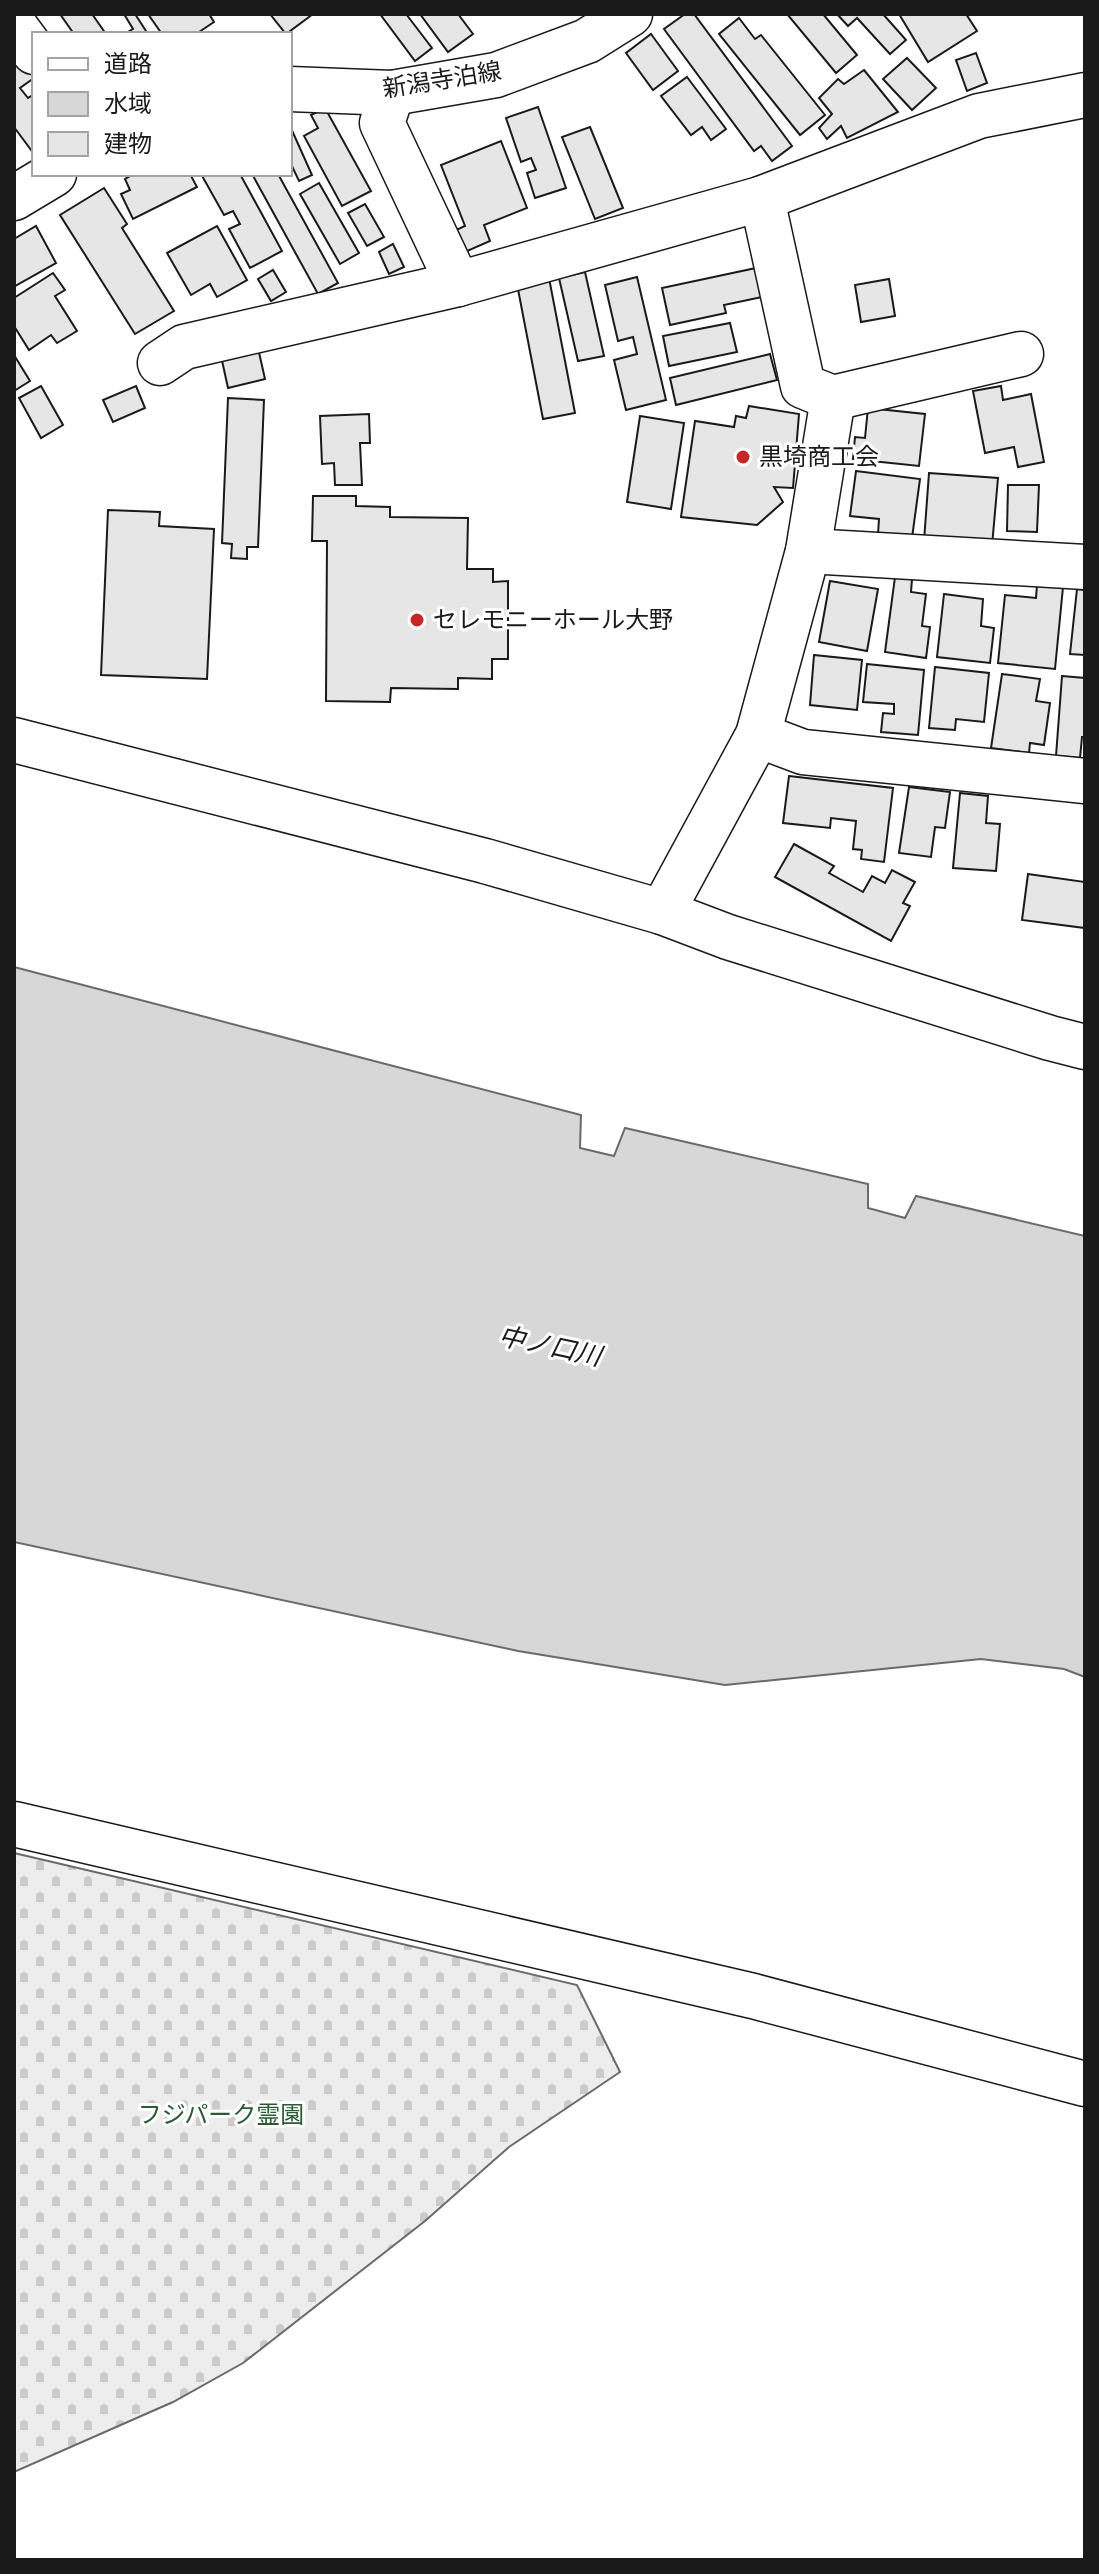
<svg xmlns="http://www.w3.org/2000/svg" width="1099" height="2574" font-family="'Noto Sans','Noto Sans JP',sans-serif">
<defs>
<pattern id="cemetery-stones" width="16" height="16" patternUnits="userSpaceOnUse" patternTransform="scale(2)"><rect width="16" height="16" fill="#ededed"/><path d="M2 7V4a2 2 0 0 1 4 0v3zM10 15v-3a2 2 0 0 1 4 0v3z" fill="#cbcbcb"/></pattern>
</defs>
<rect width="100%" height="100%" fill="#fff"/>
<polygon fill="url(#cemetery-stones)" stroke="#6a6a6a" stroke-width="2" points="14,1853 577,1985 620,2072 509,2147 425,2221 243,2363 173,2402 14,2472"/>
<polygon fill="#d7d7d7" stroke="#6a6a6a" stroke-width="2" points="14,967 581,1115 580,1148 614,1156 625,1128 868,1184 868,1208 905,1218 916,1196 1085,1236 1085,1677 1064,1669 981,1659 725,1685 518,1651 14,1542"/>
<g fill="#e6e6e6" stroke="#1a1a1a" stroke-width="2">
<polygon points="60,14 92,14 106,34 74,34"/>
<polygon points="124,14 135,14 148,34 124,34 133,29"/>
<polygon points="148,14 209,14 214,22 196,34 162,34"/>
<polygon points="270,14 313,14 286,34"/>
<polygon points="380,14 406,14 432,48 415,61"/>
<polygon points="420,14 458,14 473,34 448,52"/>
<polygon points="685,14 694,14 792,146 772,161 761,146 754,151 664,29"/>
<polygon points="787,14 823,14 857,55 836,73"/>
<polygon points="837,14 883,14 906,40 890,54 857,18 848,26"/>
<polygon points="899,14 966,14 977,31 928,62"/>
<polygon points="739,18 755,39 761,35 825,115 800,135 719,34"/>
<polygon points="651,34 678,71 653,90 626,53"/>
<polygon points="14,51 34,78 20,88 28,98 34,94 34,154 14,127"/>
<polygon points="976,53 987,83 967,91 956,60"/>
<polygon points="907,58 936,88 912,110 883,79"/>
<polygon points="864,70 898,112 847,138 841,126 827,139 819,128 832,114 819,98 838,79 844,84"/>
<polygon points="687,77 726,129 711,140 702,127 691,135 661,96"/>
<polygon points="538,107 566,188 535,198 527,173 536,170 531,158 521,162 506,118"/>
<polygon points="325,108 371,191 342,206 304,136 318,128 311,115"/>
<polygon points="290,126 312,175 299,181 290,162"/>
<polygon points="590,127 623,208 595,219 562,137"/>
<polygon points="501,141 527,208 484,225 490,241 465,252 456,230 465,226 441,165"/>
<polygon points="134,174 190,174 197,187 133,219 121,194 130,190 125,179"/>
<polygon points="201,174 240,174 282,251 250,268 229,229 240,224 233,211 224,215"/>
<polygon points="252,174 278,174 338,283 318,294"/>
<polygon points="319,183 359,253 340,264 300,194"/>
<polygon points="104,188 127,224 122,228 174,311 135,334 60,215"/>
<polygon points="365,204 384,237 367,246 348,213"/>
<polygon points="36,226 56,263 15,286 14,239"/>
<polygon points="217,226 247,280 217,297 210,284 191,295 167,253"/>
<polygon points="393,244 404,267 389,274 379,252"/>
<polygon points="756,268 762,297 724,305 726,313 670,325 662,288"/>
<polygon points="273,270 286,292 271,301 258,279"/>
<polygon points="585,272 604,356 578,361 559,278"/>
<polygon points="53,273 65,290 55,296 77,331 57,343 51,335 29,350 14,326 14,298"/>
<polygon points="637,277 666,400 626,410 614,360 637,354 633,337 618,341 605,285"/>
<polygon points="549,278 575,413 543,419 517,284"/>
<polygon points="889,279 895,316 861,322 855,285"/>
<polygon points="730,323 737,352 669,366 663,336"/>
<polygon points="258,348 265,379 228,388 221,356"/>
<polygon points="770,354 777,380 676,405 670,378"/>
<polygon points="14,355 30,381 14,391"/>
<polygon points="41,386 63,425 41,438 19,398"/>
<polygon points="136,386 145,408 113,422 103,400"/>
<polygon points="1001,386 1003,400 1031,394 1044,462 1018,467 1014,447 985,453 973,391"/>
<polygon points="228,398 264,400 258,547 247,547 247,559 231,558 232,544 222,543"/>
<polygon points="749,406 799,414 793,488 774,487 783,502 757,525 681,517 695,421 734,427 736,416 746,418"/>
<polygon points="868,408 925,414 919,466 853,459 855,437 865,438"/>
<polygon points="369,414 370,443 360,443 362,485 335,485 334,463 322,464 320,416"/>
<polygon points="640,416 684,423 671,509 627,502"/>
<polygon points="856,471 920,479 912,538 878,534 879,519 850,516"/>
<polygon points="929,473 998,478 992,546 924,541"/>
<polygon points="1008,485 1039,485 1037,532 1007,531"/>
<polygon points="313,496 356,496 356,506 390,507 390,517 468,518 467,569 493,569 493,582 508,581 508,659 492,659 492,679 458,678 458,689 391,688 390,702 326,701 327,541 312,541"/>
<polygon points="108,510 160,512 159,526 214,529 207,679 101,675"/>
<polygon points="895,577 912,579 911,592 926,594 922,626 930,627 926,658 885,652"/>
<polygon points="830,581 878,589 867,651 819,642"/>
<polygon points="1037,585 1063,587 1055,669 998,663 1005,595 1036,598"/>
<polygon points="1077,589 1085,590 1085,655 1070,654"/>
<polygon points="944,594 983,599 981,626 994,628 990,663 937,657"/>
<polygon points="814,655 862,660 857,710 810,705"/>
<polygon points="867,664 924,670 918,735 881,732 883,713 894,714 894,704 863,702"/>
<polygon points="935,667 989,673 984,722 956,719 955,730 929,728"/>
<polygon points="1002,674 1040,679 1036,701 1050,703 1044,745 1030,743 1029,753 991,748"/>
<polygon points="1062,676 1085,678 1085,737 1082,737 1080,758 1056,756"/>
<polygon points="789,776 893,788 884,862 861,859 862,850 853,849 856,821 831,818 830,828 783,823"/>
<polygon points="909,787 950,792 945,828 935,827 931,857 899,853"/>
<polygon points="960,793 988,796 986,823 1000,824 996,871 953,868"/>
<polygon points="794,844 834,866 829,873 863,892 872,876 885,883 892,870 915,882 903,903 910,906 891,941 775,877"/>
<polygon points="1028,874 1085,882 1085,928 1022,920"/>
</g>
<g fill="none" stroke-linecap="round" stroke-linejoin="round">
<defs>
<g id="minor">
<polyline points="14,25 34,52"/>
<polyline points="392,93 382,123 458,284"/>
<polyline points="760,199 766,217 803,386 833,398 1021,354"/>
<polyline points="160,363 184,347 458,284 760,199 979,116 1085,95"/>
<polyline points="808,551 1085,567"/>
<polyline points="758,735 803,752 1085,781"/>
<polyline points="14,740 485,861 662,912 728,937 1050,1038 1085,1047"/>
<polyline points="662,912 758,735 808,551 833,398"/>
<polyline points="14,1824 753,1996 1085,2084"/>
</g>
<g id="major">
<polyline points="290,89 392,93 496,75 587,41 630,14"/>
<polyline points="14,198 54,174"/>
</g>
</defs>
<use href="#minor" stroke="#1a1a1a" stroke-width="47"/>
<use href="#major" stroke="#1a1a1a" stroke-width="47"/>
<use href="#minor" stroke="#fff" stroke-width="44"/>
<use href="#major" stroke="#fff" stroke-width="44"/>
</g>
<g fill="#c62828" stroke="#fff" stroke-width="3">
<circle cx="743" cy="457" r="8"/>
<circle cx="417" cy="620" r="8"/>
</g>
<g text-anchor="middle" stroke-width="6" stroke-linejoin="round" paint-order="stroke">
<g font-size="24" fill="#1a1a1a" stroke="#fff">
<text transform="translate(442 80) rotate(-9)" y="8">新潟寺泊線</text>
</g>
<g font-size="24" fill="#1a1a1a" stroke="#fff" text-anchor="start">
<text x="759" y="465">黒埼商工会</text>
<text x="433" y="628">セレモニーホール大野</text>
</g>
<g font-size="24" fill="#2b5a34" stroke="#fff">
<text x="221" y="2123">フジパーク霊園</text>
</g>
<g font-size="26" font-style="italic" fill="#1a1a1a" stroke="#fff">
<text transform="translate(550 1346) rotate(12)" y="9">中ノ口川</text>
</g>
</g>
<rect width="1099" height="2574" fill="none" stroke="#1a1a1a" stroke-width="32"/>
<rect x="32" y="32" width="260" height="144" fill="#ffffff" stroke="#a3a3a3" stroke-width="2"/>
<rect x="48" y="58" width="40" height="12" fill="#ffffff" stroke="#a3a3a3" stroke-width="2"/>
<text x="104" y="72" font-size="24" fill="#1a1a1a">道路</text>
<rect x="48" y="92" width="40" height="24" fill="#d7d7d7" stroke="#a3a3a3" stroke-width="2"/>
<text x="104" y="112" font-size="24" fill="#1a1a1a">水域</text>
<rect x="48" y="132" width="40" height="24" fill="#e6e6e6" stroke="#a3a3a3" stroke-width="2"/>
<text x="104" y="152" font-size="24" fill="#1a1a1a">建物</text>
</svg>
